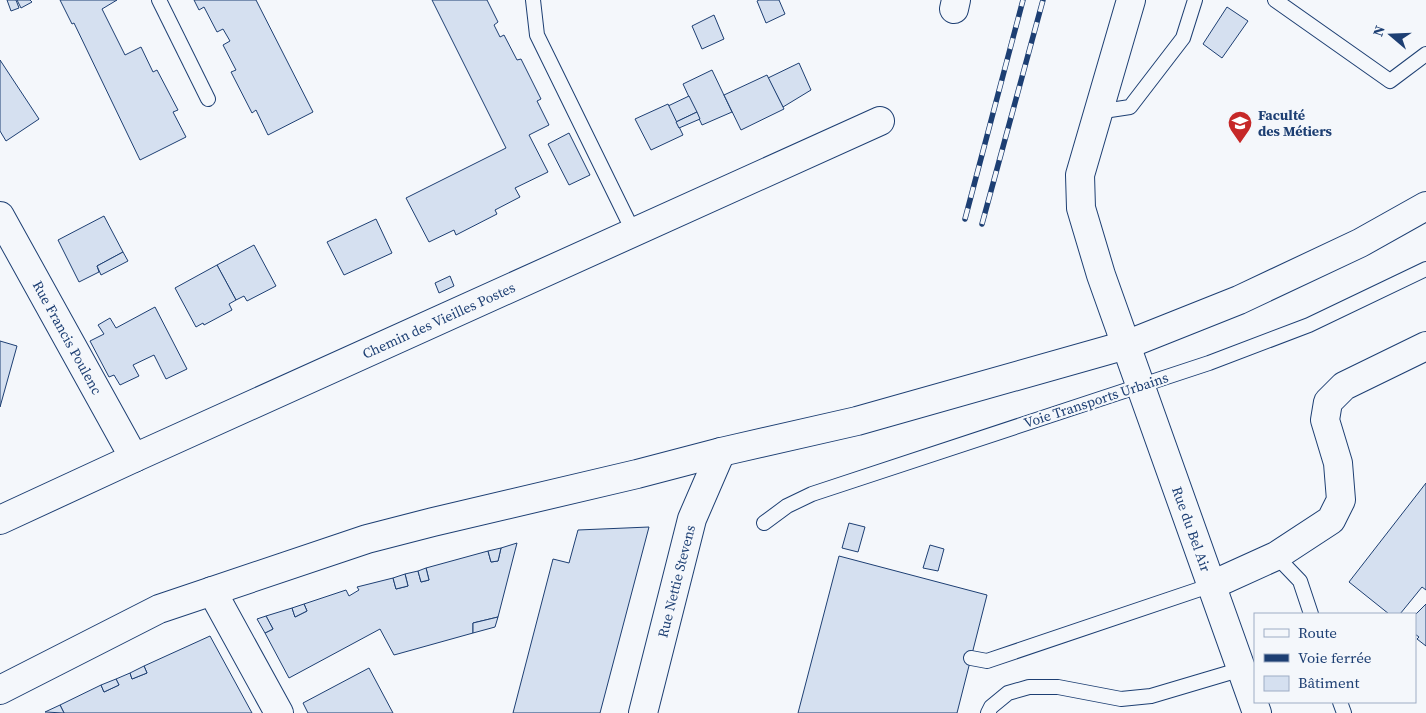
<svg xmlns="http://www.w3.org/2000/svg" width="1426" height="713" font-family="'Source Serif 4',serif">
<rect width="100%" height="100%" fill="#f4f7fb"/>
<g fill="#d5e0f0" stroke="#1d3f73">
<polygon points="7,0 16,0 19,8 11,11"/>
<polygon points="17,0 30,0 32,2 21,8"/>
<polygon points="60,0 117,0 102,9 125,55 141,47 153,72 157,70 178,110 173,112 186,137 140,160 74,23 72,24"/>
<polygon points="194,0 256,0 313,112 268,135 256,110 252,113 231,72 236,70 223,45 230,41 223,29 217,32 204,7 199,10"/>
<polygon points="432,0 487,0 498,22 494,25 500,37 504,35 517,60 521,59 541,99 537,101 549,125 529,135 548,172 515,188 520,197 495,210 497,214 456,235 454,230 429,242 406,198 506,148"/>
<polygon points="759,0 779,0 785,14 766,23 757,1"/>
<polygon points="1227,7 1248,21 1222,58 1203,44"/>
<polygon points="714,15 724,39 702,49 692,26"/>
<polygon points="0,60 39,119 6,141 0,131"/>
<polygon points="799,63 811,90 783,107 768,78"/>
<polygon points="712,70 732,112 702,125 683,84"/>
<polygon points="767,75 784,109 741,130 724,95"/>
<polygon points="689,96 697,112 676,122 668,106"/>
<polygon points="668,104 683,135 651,150 635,119"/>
<polygon points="697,112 700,119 679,128 676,122"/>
<polygon points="569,133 590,175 569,185 548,144"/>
<polygon points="104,216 123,252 97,266 99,272 79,282 58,240"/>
<polygon points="376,219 392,253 344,275 327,242"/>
<polygon points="254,245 276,286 247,301 244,296 236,300 217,265"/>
<polygon points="123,252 128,261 101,275 97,266"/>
<polygon points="217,265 236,300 229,304 232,310 204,325 203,323 196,327 175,288"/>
<polygon points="450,276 454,286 439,293 435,283"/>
<polygon points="155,307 187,369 166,379 154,355 133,365 139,376 120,385 114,375 109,377 90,341 104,334 98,325 110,318 116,328"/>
<polygon points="0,341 17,346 0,407"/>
<polygon points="1426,483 1426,590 1422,587 1400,614 1389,614 1349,582"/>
<polygon points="849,523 865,527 858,552 842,548"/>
<polygon points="649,527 600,713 513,713 553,559 569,563 578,530"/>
<polygon points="517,543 498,617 473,623 473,633 394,655 380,629 289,678 265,633 273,629 266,616 292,608 295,617 307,611 304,604 346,590 349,596 359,590 357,587 393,578 396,589 408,586 405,574 418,571 421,582 429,580 426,568 488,551 491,562 498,561 501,548"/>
<polygon points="930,545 944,549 938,571 923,568"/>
<polygon points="501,548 498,561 491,562 488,551"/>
<polygon points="839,556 987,595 957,713 798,713"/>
<polygon points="426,568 429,580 421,582 418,571"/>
<polygon points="405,574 408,586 396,589 393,578"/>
<polygon points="304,604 307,611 295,617 292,608"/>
<polygon points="1426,604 1426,646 1417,639 1419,637 1415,634 1415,615"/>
<polygon points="266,616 273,629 265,633 257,619"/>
<polygon points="498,617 495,627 473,633 473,623"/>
<polygon points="210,636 252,713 64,713 60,705 101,685 104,692 119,685 116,679 130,673 132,679 147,673 144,666"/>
<polygon points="144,666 147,673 132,679 130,673"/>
<polygon points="369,668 393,713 308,713 303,703"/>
<polygon points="116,679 119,685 104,692 101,685"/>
<polygon points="60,705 64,713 45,712"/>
</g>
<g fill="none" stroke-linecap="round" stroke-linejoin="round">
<defs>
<g id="lane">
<polyline points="159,0 208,99"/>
<polyline points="533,0 537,35 634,233"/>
<polyline points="1275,0 1390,81 1426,54"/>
<polyline points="1097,112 1130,107 1183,38 1195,0"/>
<polyline points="764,523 787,506 812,494 1209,363 1309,325 1426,269"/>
<polyline points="1276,556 1300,581 1311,614"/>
<polyline points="971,658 987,661 1212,585"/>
<polyline points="1340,702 1344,713"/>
<polyline points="988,713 991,707 1008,693 1029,687 1058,687 1121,699 1151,696 1242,669"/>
</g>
<g id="street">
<path id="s1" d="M1131,0L1080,175L1081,208L1101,275L1257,713"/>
<polyline points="954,9 956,0"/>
<path id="s2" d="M0,216L134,458"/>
<path id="s3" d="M0,520L134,458L880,121"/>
<polyline points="1212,585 1276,556 1331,520 1341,500 1338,463 1325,420 1328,402 1344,386 1426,346"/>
<polyline points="212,591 279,713"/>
<path id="s4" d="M643,713L692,519L721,452"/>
</g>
<polyline id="secondary" points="0,690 159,609 367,539 433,522 637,474 721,452 857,421 1126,345 1239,300 1360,243 1426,206"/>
</defs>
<use href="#lane" stroke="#1d3f73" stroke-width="16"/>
<use href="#street" stroke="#1d3f73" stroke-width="30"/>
<use href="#secondary" stroke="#1d3f73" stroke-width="30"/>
<use href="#lane" stroke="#f4f7fb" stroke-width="14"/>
<use href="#street" stroke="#f4f7fb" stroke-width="28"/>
<use href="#secondary" stroke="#f4f7fb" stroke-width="28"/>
<defs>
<g id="rail">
<polyline points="965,219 1023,0"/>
<polyline points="982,224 1043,0"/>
</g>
</defs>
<use href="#rail" stroke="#1d3f73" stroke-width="5.5"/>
<use href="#rail" stroke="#f4f7fb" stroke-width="4" stroke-dasharray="11" stroke-linecap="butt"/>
</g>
<defs>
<symbol id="school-pin" viewBox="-11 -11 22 30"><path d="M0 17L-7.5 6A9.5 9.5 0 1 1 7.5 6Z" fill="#c62828" stroke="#f4f7fb"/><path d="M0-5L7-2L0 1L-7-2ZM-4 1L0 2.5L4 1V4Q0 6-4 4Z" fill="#fff"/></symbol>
</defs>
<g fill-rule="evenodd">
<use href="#school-pin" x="1226" y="109" width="28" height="38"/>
</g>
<g text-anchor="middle" stroke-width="4" stroke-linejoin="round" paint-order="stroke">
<g font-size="14" font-weight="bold" fill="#1d3f73" stroke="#f4f7fb" text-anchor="start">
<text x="1258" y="120">Faculté<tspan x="1258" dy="16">des Métiers</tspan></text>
</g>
<g font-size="14" fill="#1d3f73" stroke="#f4f7fb">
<text dy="5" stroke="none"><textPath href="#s3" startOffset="482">Chemin des Vieilles Postes</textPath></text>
<text dy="5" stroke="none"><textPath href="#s2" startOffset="139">Rue Francis Poulenc</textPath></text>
<text transform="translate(1096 400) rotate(-18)" y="5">Voie Transports Urbains</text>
<text dy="5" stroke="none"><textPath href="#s1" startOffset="555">Rue du Bel Air</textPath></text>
<text dy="5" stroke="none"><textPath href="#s4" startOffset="136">Rue Nettie Stevens</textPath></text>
</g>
</g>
<rect x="1254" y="613" width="162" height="90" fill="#f4f7fb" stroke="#9eadc5"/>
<rect x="1264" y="629" width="25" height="8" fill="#f4f7fb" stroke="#9eadc5"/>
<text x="1298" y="638" font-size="15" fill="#1d3f73">Route</text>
<rect x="1264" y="654" width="25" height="8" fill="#1d3f73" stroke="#9eadc5"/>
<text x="1298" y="663" font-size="15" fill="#1d3f73">Voie ferrée</text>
<rect x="1264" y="676" width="25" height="15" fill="#d5e0f0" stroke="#9eadc5"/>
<text x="1298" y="688" font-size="15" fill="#1d3f73">Bâtiment</text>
<g transform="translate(1391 35) rotate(289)" stroke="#f4f7fb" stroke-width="4" paint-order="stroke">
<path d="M0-4L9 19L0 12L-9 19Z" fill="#1d3f73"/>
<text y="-8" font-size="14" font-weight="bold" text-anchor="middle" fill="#1d3f73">N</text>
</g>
</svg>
